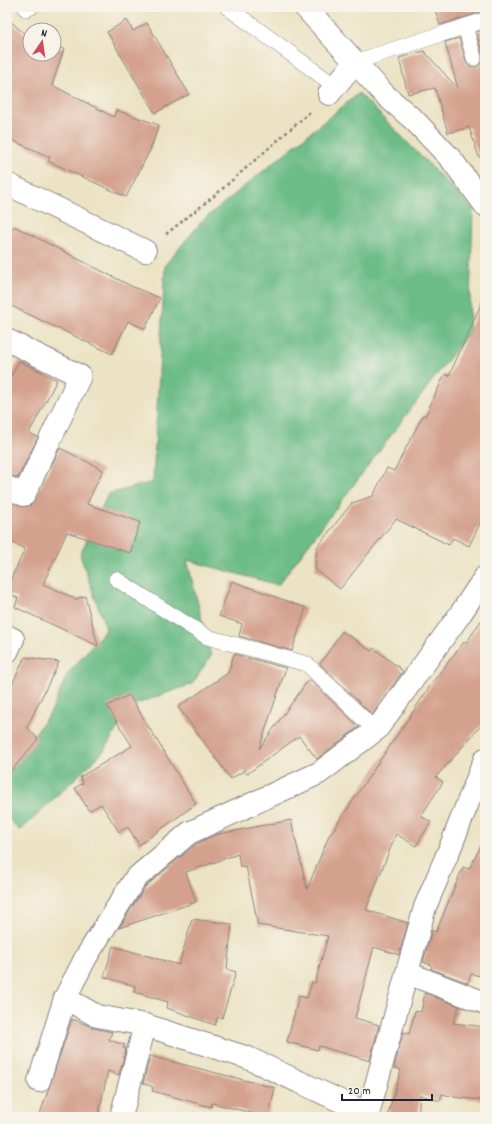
<svg xmlns="http://www.w3.org/2000/svg" width="492" height="1124" font-family="Dekko,sans-serif">
<rect width="100%" height="100%" fill="#f7f3e8"/>
<filter id="ink" filterUnits="userSpaceOnUse"><feTurbulence type="fractalNoise" baseFrequency=".025" numOctaves="2"/><feDisplacementMap in="SourceGraphic" scale="8" xChannelSelector="R" yChannelSelector="G"/><feConvolveMatrix kernelMatrix="1 2 1 2 8 2 1 2 1" color-interpolation-filters="sRGB"/></filter>
<filter id="wash" filterUnits="userSpaceOnUse"><feTurbulence type="fractalNoise" baseFrequency=".012" numOctaves="4" result="noise"/><feDisplacementMap in="SourceGraphic" scale="16" xChannelSelector="R" yChannelSelector="G"/><feGaussianBlur stdDeviation="0.9" result="paint"/><feColorMatrix in="noise" values="0 0 0 0 0 0 0 0 0 0 0 0 0 0 0 0 0 1.4 0 .05"/><feComposite in="paint" operator="in"/></filter>
<g filter="url(#wash)">
<rect width="100%" height="100%" fill="#ece3c4"/>
<polygon fill="#6cbc86" stroke="#476f60" points="359,93 473,209 469,332 278,585 187,560 211,656 192,684 131,706 103,752 20,831 7,817 7,772 52,710 67,675 106,629 80,555 108,494 153,482 165,265 203,220"/>
<g id="blocks">
<g fill="#d4a18e">
<polygon points="434,7 485,7 485,11 440,25"/>
<polygon points="7,18 30,39 30,54 54,54 54,46 64,49 52,85 114,117 116,110 159,125 150,150 126,197 48,161 50,157 7,138"/>
<polygon points="127,20 133,31 147,23 189,94 155,113 107,32"/>
<polygon points="485,29 485,157 479,157 469,127 448,133 435,88 408,94 399,58 424,51 458,89 445,42 459,38 467,64 471,67 477,67 483,61 483,56 476,32"/>
<polygon points="14,226 131,286 160,298 145,329 128,321 112,354 7,304 7,240"/>
<polygon points="485,295 485,513 469,546 453,538 449,545 396,519 340,589 315,569 317,547 352,503 373,496 387,468 394,471 423,415 425,416 445,374 449,376"/>
<polygon points="19,361 57,380 29,433 38,437 18,478 7,475 7,384"/>
<polygon points="60,448 103,470 87,504 140,522 130,553 67,532 43,584 76,599 85,596 98,646 15,607 18,598 7,593 7,587 25,549 7,540 7,501 25,507 31,505"/>
<polygon points="232,581 306,608 292,651 239,636 242,624 219,616"/>
<polygon points="485,615 485,721 436,777 443,782 421,816 431,822 416,846 396,834 366,910 408,923 399,955 374,947 355,1018 379,1025 370,1061 319,1046 318,1050 287,1042 299,996 307,998 312,982 315,983 328,936 258,925 246,866 240,867 238,854 186,872 196,902 119,928 145,887 196,844 214,835 291,820 307,889 329,836 435,679 464,642 466,643"/>
<polygon points="342,631 371,651 374,648 403,671 372,715 320,664"/>
<polygon points="234,654 286,668 259,749 309,679 359,727 317,759 299,736 247,774 244,772 245,770 231,779 178,707 228,673"/>
<polygon points="25,657 59,662 27,727 38,739 7,776 7,695"/>
<polygon points="129,695 196,804 139,845 128,827 119,832 101,804 89,811 75,788 83,783 80,777 132,746 107,706"/>
<polygon points="485,838 485,977 471,974 468,983 431,969 432,965 423,962 432,930 436,932 463,867 469,869"/>
<polygon points="192,919 232,924 227,969 236,972 222,1018 218,1017 215,1025 167,1008 168,1002 134,992 135,986 104,977 113,946 179,965"/>
<polygon points="425,993 459,1006 453,1023 485,1027 485,1100 459,1098 442,1094 440,1101 420,1095 418,1117 387,1117 401,1070 394,1068 403,1032 409,1034 415,1011 421,1012"/>
<polygon points="72,1019 94,1028 112,1032 109,1040 125,1045 123,1048 126,1049 119,1075 108,1071 98,1117 39,1117"/>
<polygon points="150,1056 275,1088 268,1117 212,1103 211,1107 152,1091 153,1087 143,1083"/>
</g>
</g>
</g>
<g filter="url(#ink)">
<use href="#blocks" fill-opacity="0" stroke="#878280" stroke-width="1"/>
<g fill="none" stroke-linecap="round" stroke-linejoin="round">
<defs>
<g id="service">
<polyline points="227,7 335,86"/>
<polyline points="26,9 31,7"/>
<polyline points="465,26 474,58"/>
<polyline points="355,62 485,20"/>
<polyline points="116,579 207,637 307,664 375,730"/>
</g>
<g id="minor">
<polyline points="305,7 384,94 415,121 451,159 485,205"/>
<polyline points="329,94 355,62"/>
<polyline points="7,184 145,251"/>
<polyline points="7,340 80,376 24,495 7,487"/>
<polyline points="7,636 13,639 7,652"/>
<polyline points="407,973 485,1003"/>
<polyline points="65,998 97,1016 145,1025 248,1058 368,1114 425,907 450,848 485,759"/>
<polyline points="39,1081 65,998 86,957 135,879 189,833 319,773 377,729 461,613 485,577"/>
<polyline points="121,1117 145,1025"/>
</g>
</defs>
<use href="#service" stroke="#878280" stroke-width="16"/>
<use href="#minor" stroke="#878280" stroke-width="24"/>
<polyline stroke="#878280" stroke-width="2.5" stroke-dasharray="3 3" stroke-linecap="butt" points="166,234 213,197 310,112"/>
<use href="#service" stroke="#fff" stroke-width="15"/>
<use href="#minor" stroke="#fff" stroke-width="22"/>
</g>
</g>
<rect width="492" height="1124" fill="none" stroke="#f7f3e8" stroke-width="24"/>
<g transform="translate(42 42) rotate(13)"><circle r="19" fill="#f7f3e8" stroke="#a29fa3"/>
<path d="M0-3L7 15L0 10L-7 15Z" fill="#d1495b"/>
<text y="-6" font-size="11" font-weight="bold" text-anchor="middle" fill="#22223b">N</text>
</g>
<path d="M342 1094v6h90v-6" fill="none" stroke="#22223b" stroke-width="2"/>
<text x="348" y="1094" font-size="12" fill="#22223b" stroke="#f7f3e8" stroke-width="3" paint-order="stroke">20 m</text>
</svg>
